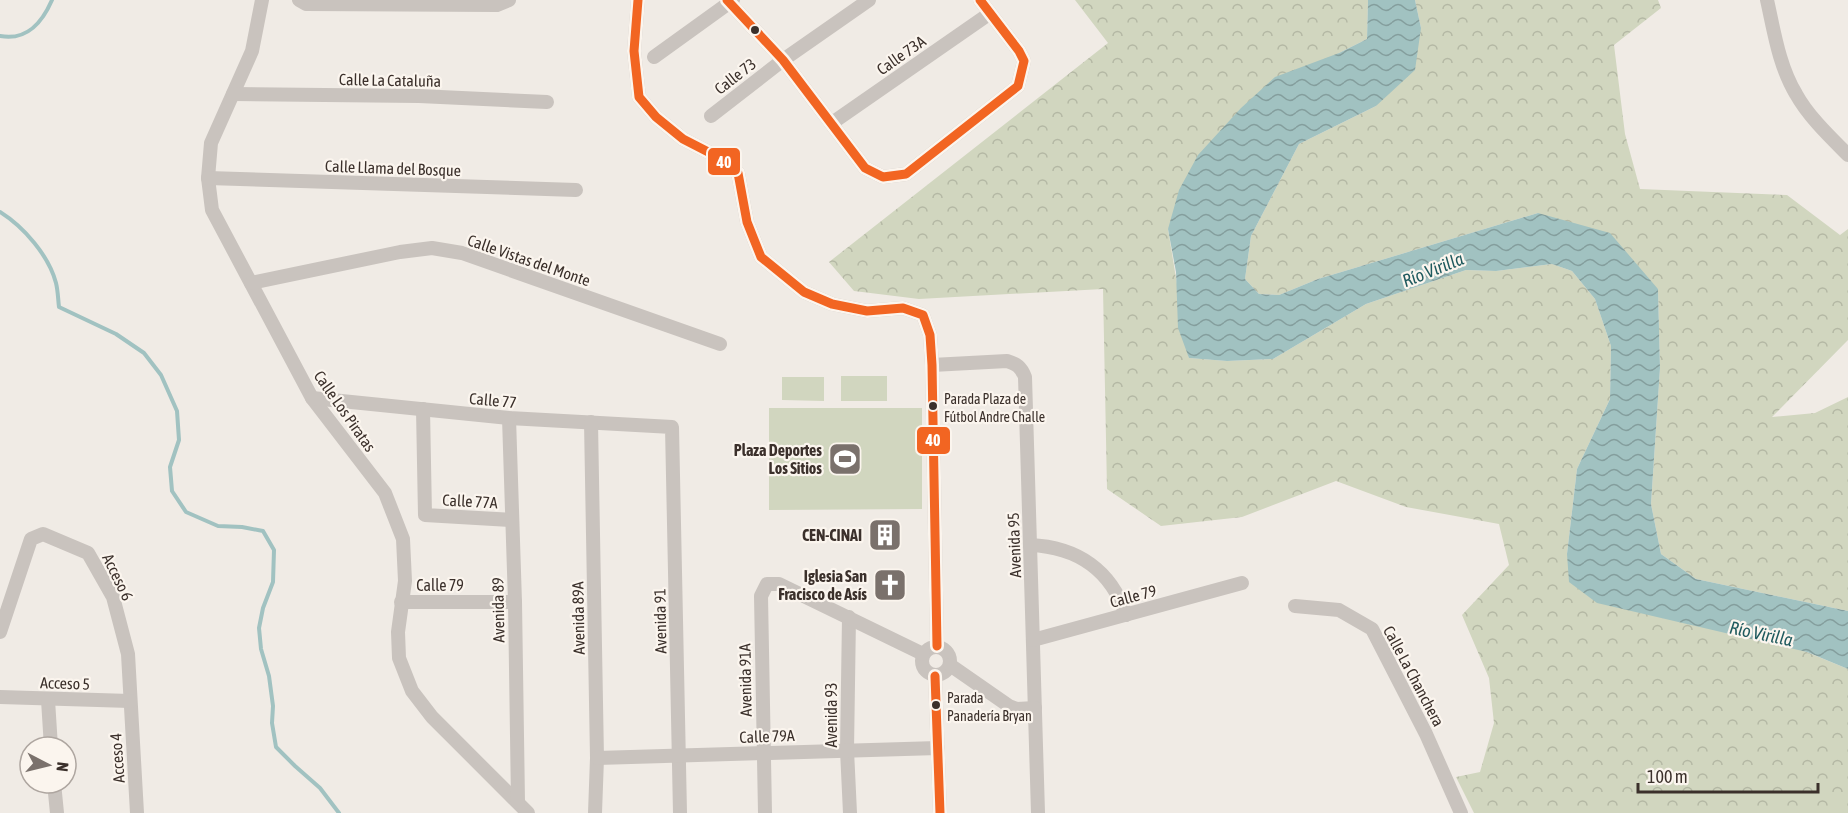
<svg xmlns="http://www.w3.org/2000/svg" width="1848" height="813" font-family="'Asap Condensed',sans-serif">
<defs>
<pattern id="forest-crowns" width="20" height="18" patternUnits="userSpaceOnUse" patternTransform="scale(1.5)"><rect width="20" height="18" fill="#d1d6bf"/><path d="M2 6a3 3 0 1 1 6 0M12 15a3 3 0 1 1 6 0" fill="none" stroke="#b4b8a4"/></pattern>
<pattern id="water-waves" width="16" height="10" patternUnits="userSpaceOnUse" patternTransform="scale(1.5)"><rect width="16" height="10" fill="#a1c2c1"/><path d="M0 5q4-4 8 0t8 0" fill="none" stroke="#849e9d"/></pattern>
</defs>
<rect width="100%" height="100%" fill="#f0ebe5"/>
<g fill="url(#forest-crowns)">
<polygon points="1075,0 1368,0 1367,39 1339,53 1168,229 1189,358 1227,361 1273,359 1366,304 1466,270 1496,271 1552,264 1572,271 1595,299 1611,346 1610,399 1577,469 1567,554 1848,669 1848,813 1474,813 1456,777 1480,772 1494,723 1489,678 1462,615 1509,565 1499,524 1406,507 1336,481 1242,517 1161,526 1107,489 1103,289 919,299 854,291 829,262 1108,43"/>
<polygon points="1415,0 1658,0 1661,8 1614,45 1625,134 1640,189 1787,195 1840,235 1848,229 1848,340 1772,417 1815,413 1848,397 1848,611 1696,579 1661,554 1651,504 1660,368 1658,289 1538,213 1318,279 1279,295 1259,294 1245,279 1251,236 1299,144 1376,106 1421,28"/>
</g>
<g fill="#d1d6bf">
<rect x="841" y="376" width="46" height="25"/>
<polygon points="782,377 824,377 824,401 782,400"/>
<polygon points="769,408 922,408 922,509 769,510"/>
</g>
<polygon fill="url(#water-waves)" points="1368,0 1415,0 1421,28 1415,70 1376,106 1299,144 1251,236 1245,279 1259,294 1279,295 1318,279 1538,213 1610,233 1658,289 1660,368 1651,504 1661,554 1696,579 1848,611 1848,669 1807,652 1597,603 1569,582 1567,554 1577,469 1610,399 1611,346 1595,299 1572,271 1552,264 1496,271 1466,270 1366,304 1273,359 1227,361 1189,358 1178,328 1176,272 1168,229 1179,190 1198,155 1241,108 1275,77 1339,53 1367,39"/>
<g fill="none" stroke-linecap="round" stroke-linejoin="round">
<g stroke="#a1c2c1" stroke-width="4">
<path d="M0,36C27,41 42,23 52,0"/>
<path d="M0,212C24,227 49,256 56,283C58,291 58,299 59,307L116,334L144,353L161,375L177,411L179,440L170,467L172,491L186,512L218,526L242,527L263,531L274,550L273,582L263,608L259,628L261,649L269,676L273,706L272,723L276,747L295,766L320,788L339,813"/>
</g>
<g stroke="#c9c3be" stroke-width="14">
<polyline points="262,0 252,51 211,143 208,178 212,210 312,398 385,493 403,539 405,581 398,632 399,658 412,691 432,717 528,813"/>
<polyline points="299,0 306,4 497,5 509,0"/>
<polyline points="638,0 634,51 639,97 656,117 683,139 718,157 738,173 747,222 761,257 804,292 832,304 867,311 903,308 923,315 930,335 932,365 937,646"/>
<polyline points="727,0 783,60 865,168 883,177 906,174 1018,86 1024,61 1019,51 980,0"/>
<path d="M1767,0C1774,31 1779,66 1796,94C1808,116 1830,137 1848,155"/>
<polyline points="654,57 733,0"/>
<polyline points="233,94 419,96 547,102"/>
<polyline points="711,116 783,60 869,0"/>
<polyline points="832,123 989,14"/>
<polyline points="208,178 576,190"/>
<polyline points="251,283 400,252 432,248 462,253 720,344"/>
<path d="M932,365L1007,361C1017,364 1021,367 1025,377L1038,813"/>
<polyline points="312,398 509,418 672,427 680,813"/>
<polyline points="423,409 425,515 512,520"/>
<polyline points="509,418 515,602 518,802"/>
<polyline points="591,422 597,758 595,813"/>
<path d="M1030,545C1077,547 1111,570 1126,615"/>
<polyline points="401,602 515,602"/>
<polyline points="1295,606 1339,610 1372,629 1426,734 1461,813"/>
<polyline points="849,617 847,750 850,813"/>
<polyline points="0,632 31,539 43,534 88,553 113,597 128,654 137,813"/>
<polyline points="1033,640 1242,583"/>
<circle cx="936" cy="661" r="14"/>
<polyline points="950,665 1009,706 1017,709 1035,708"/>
<polyline points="935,676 940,813"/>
<polyline points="0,697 130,701"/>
<polyline points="48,700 51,747"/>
<polyline points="597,758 938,748"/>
<polyline points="54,783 57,813"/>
<polyline points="765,813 761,596 767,584 779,584 923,654"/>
</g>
<defs>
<g id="bus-1">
<polyline points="638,0 634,51 639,97 656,117 683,139 718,157 738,173 747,222 761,257 804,292 832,304 867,311 903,308 923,315 930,335 932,365 937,646"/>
<polyline points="727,0 783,60 865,168 883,177 906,174 1018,86 1024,61 1019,51 980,0"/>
<polyline points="935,676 940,813"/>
</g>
</defs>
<use href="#bus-1" stroke="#fbf5ee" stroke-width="14"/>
<use href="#bus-1" stroke="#f26522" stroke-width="9"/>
</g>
<defs>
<symbol id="stadium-square" viewBox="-11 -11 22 22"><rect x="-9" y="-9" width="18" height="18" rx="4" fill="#7a716c" stroke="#fbf5ee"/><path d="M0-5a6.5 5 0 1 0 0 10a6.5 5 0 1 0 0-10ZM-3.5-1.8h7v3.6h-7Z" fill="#fff"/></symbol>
<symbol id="building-square" viewBox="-11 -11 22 22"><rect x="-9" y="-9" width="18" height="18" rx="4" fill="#7a716c" stroke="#fbf5ee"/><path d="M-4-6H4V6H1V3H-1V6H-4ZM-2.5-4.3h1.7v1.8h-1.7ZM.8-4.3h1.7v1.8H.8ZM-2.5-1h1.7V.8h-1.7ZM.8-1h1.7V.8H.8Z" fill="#fff"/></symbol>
<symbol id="church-square" viewBox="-11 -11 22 22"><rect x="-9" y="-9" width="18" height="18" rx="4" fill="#7a716c" stroke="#fbf5ee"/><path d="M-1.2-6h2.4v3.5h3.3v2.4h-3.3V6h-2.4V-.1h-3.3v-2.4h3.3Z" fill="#fff"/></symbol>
</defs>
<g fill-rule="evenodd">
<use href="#stadium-square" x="826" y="440" width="38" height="38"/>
<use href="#building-square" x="866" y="516" width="38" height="38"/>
<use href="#church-square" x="871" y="566" width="38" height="38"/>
</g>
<g fill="#3b302b" stroke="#fbf5ee" stroke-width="2">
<circle cx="755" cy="30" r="5"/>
<circle cx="933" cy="406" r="5"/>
<circle cx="936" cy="705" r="5"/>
</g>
<g text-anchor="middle" stroke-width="4.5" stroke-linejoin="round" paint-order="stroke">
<g font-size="14" fill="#3b302b" stroke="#fbf5ee" text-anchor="start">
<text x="944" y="404">Parada Plaza de<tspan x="944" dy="18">Fútbol Andre Challe</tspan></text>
<text x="947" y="703">Parada<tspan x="947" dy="18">Panadería Bryan</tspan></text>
</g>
<g font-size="16" fill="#3b302b" stroke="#fbf5ee">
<text transform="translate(901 55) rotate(-35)" y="6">Calle 73A</text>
<text transform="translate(735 76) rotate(-38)" y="6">Calle 73</text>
<text transform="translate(390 80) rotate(1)" y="6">Calle La Cataluña</text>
<text transform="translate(393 168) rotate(2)" y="6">Calle Llama del Bosque</text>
<text transform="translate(529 260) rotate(19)" y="6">Calle Vistas del Monte</text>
<text transform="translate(493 400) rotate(5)" y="6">Calle 77</text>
<text transform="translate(345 411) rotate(55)" y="6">Calle Los Piratas</text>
<text transform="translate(470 501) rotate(3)" y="6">Calle 77A</text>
<text transform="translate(1014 545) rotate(-92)" y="6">Avenida 95</text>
<text transform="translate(118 577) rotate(64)" y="6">Acceso 6</text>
<text x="440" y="591">Calle 79</text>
<text transform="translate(1133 596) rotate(-15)" y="6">Calle 79</text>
<text transform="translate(498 610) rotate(-91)" y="6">Avenida 89</text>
<text transform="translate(578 618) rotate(-91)" y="6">Avenida 89A</text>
<text transform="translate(660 621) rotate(-91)" y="6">Avenida 91</text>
<text transform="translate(1414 676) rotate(62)" y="6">Calle La Chanchera</text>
<text transform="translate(745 680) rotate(-91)" y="6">Avenida 91A</text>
<text transform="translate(65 683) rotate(2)" y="6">Acceso 5</text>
<text transform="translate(831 715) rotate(-90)" y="6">Avenida 93</text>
<text transform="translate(767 736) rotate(-2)" y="6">Calle 79A</text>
<text transform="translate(117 758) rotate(-94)" y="6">Acceso 4</text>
</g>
<g font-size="16" font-weight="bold" fill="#3b302b" stroke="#fbf5ee" text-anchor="end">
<text x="822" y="456">Plaza Deportes<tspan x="822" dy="18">Los Sitios</tspan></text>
<text x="862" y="541">CEN-CINAI</text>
<text x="867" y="582">Iglesia San<tspan x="867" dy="18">Fracisco de Asís</tspan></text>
</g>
<g font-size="18" font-style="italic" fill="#1f5a5e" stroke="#fbf5ee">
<text transform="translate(1433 270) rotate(-22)" y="6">Río Virilla</text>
<text transform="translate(1761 634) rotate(12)" y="6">Río Virilla</text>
</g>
</g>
<g stroke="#fbf5ee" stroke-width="2">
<rect x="707" y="147" width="34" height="29" rx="6" fill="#f26522"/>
<rect x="916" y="426" width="35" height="29" rx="6" fill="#f26522"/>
</g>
<g font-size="16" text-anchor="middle" font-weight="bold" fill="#fff">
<text x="724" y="168">40</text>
<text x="933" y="446">40</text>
</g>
<g transform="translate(48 765) rotate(97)"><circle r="28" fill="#fbf5ee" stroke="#aea6a0" stroke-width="1.5"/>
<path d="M0-4.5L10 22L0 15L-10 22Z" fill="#7a716c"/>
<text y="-9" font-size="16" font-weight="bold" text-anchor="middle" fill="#3b302b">N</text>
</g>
<path d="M1638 783v9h180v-9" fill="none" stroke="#3b302b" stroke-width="3"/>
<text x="1647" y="783" font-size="18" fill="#3b302b" stroke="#fbf5ee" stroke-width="4.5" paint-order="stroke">100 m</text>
</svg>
